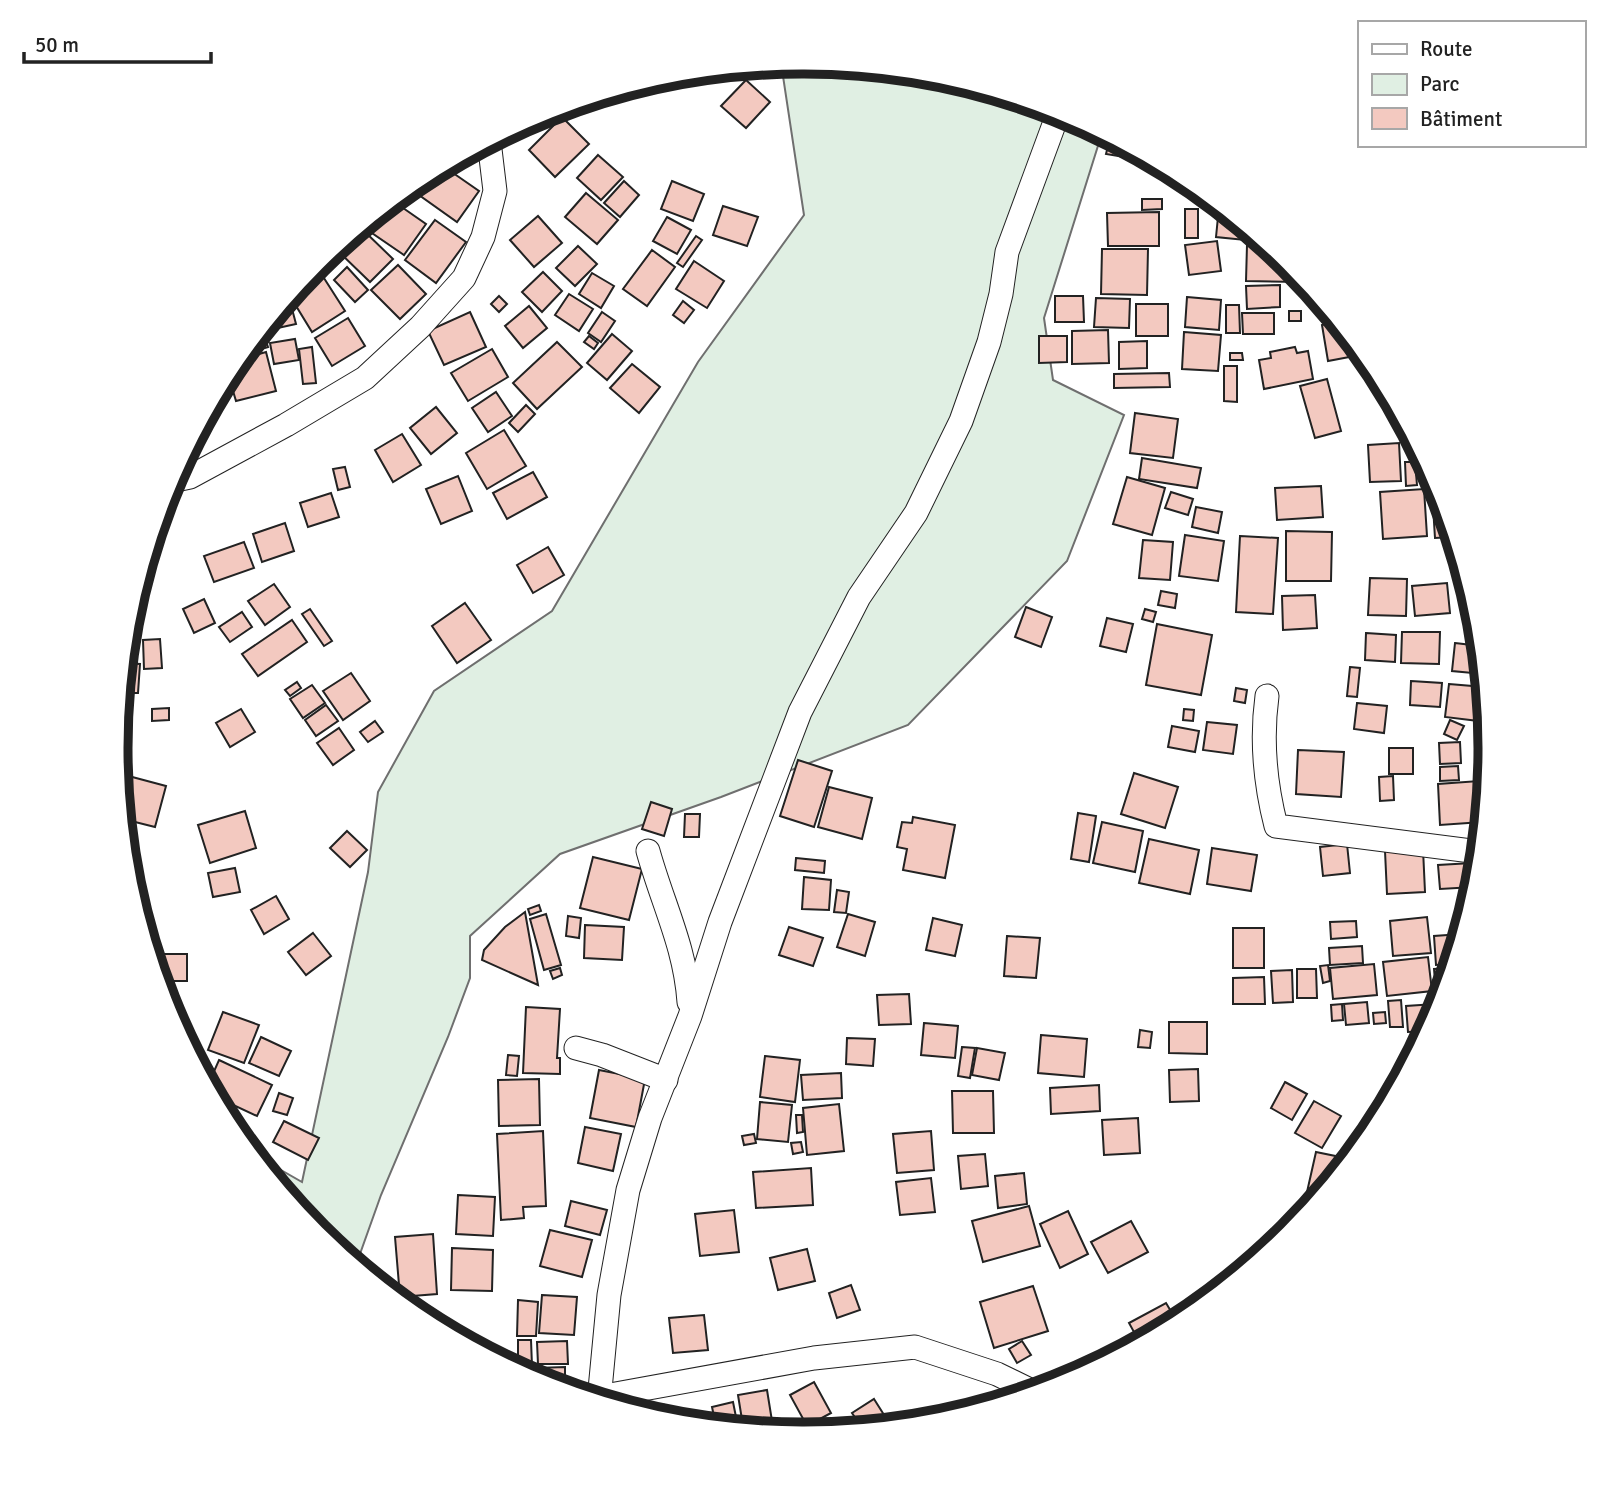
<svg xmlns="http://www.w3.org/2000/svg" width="1606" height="1496" font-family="Signika,sans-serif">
<rect width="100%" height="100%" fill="#fff"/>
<polygon fill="#e0efe3" stroke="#6f6f6f" stroke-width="2" points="803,61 937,75 1066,114 1102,133 1044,318 1053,380 1124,415 1067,561 908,725 721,797 560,854 470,936 470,978 448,1037 381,1195 356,1265 317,1233 251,1153 302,1182 368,872 378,792 434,691 552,611 698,362 804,215 781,63"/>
<g fill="#f3c9c0" stroke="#222" stroke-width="2">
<polygon points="746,80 770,102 746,128 721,106"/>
<polygon points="562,117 589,144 555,177 529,150"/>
<polygon points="1113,139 1135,151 1112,148"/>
<polygon points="1107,150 1132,153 1131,158 1106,154"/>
<polygon points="598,155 623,177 601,200 577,178"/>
<polygon points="443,166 479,191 457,222 419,195"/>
<polygon points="624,181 639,195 620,217 604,203"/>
<polygon points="672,181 704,194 693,221 661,209"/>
<polygon points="586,193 618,220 597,244 565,217"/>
<polygon points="1142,199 1162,199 1162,209 1142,210"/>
<polygon points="393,201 426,224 404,255 369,231"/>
<polygon points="723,206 758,217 747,246 713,235"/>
<polygon points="1219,207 1246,228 1245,240 1216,237"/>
<rect x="1185" y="209" width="13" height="29"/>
<polygon points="1159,212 1159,246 1108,246 1107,213"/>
<polygon points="538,216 562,243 534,267 510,240"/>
<polygon points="667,217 691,230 677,254 653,241"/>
<polygon points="435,220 466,242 436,283 405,260"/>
<polygon points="361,228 393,259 370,282 338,251"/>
<polygon points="696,236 702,240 683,267 677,263"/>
<polygon points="1217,241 1221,271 1189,275 1185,245"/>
<polygon points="1247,245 1268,245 1289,263 1301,277 1301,282 1246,281"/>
<polygon points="578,246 597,264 575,286 556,268"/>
<polygon points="1102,249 1148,249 1147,295 1101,294"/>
<polygon points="652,250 675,267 647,306 623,289"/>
<polygon points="694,261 724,281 707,308 676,289"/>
<polygon points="398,265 426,294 400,319 371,290"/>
<polygon points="347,267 368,290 355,302 334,280"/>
<polygon points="543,272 562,291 542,312 522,292"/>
<polygon points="592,273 614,286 601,308 579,294"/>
<polygon points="322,275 345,311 312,332 290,296"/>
<polygon points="1280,285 1280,307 1247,309 1246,286"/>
<polygon points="569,294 593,309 579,331 555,315"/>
<polygon points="499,296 507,304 499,312 491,304"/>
<polygon points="1055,296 1083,296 1084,322 1055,322"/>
<polygon points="1187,297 1221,300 1219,330 1185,327"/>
<polygon points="1096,298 1130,299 1129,328 1094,327"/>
<polygon points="683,301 694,310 684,323 673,315"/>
<rect x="1136" y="304" width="32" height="32"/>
<polygon points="291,305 296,324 273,329 271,319 281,307"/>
<polygon points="1226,305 1239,305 1240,333 1226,333"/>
<polygon points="529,306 547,328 523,348 505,326"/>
<rect x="1289" y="311" width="12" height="10"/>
<polygon points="470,312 486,347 444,365 428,331"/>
<polygon points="602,312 615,321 601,342 588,333"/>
<polygon points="1242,313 1274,313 1274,334 1243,334"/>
<polygon points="348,318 365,346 332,366 315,338"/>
<polygon points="1338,322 1358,347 1360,355 1328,361 1322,325"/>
<polygon points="1108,330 1109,363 1072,364 1072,331"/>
<polygon points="1184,332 1221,335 1218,371 1182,369"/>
<polygon points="612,334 632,351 607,380 587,363"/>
<polygon points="589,336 598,343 594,349 584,342"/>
<polygon points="1039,336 1067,336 1067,362 1039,363"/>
<polygon points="265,338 268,347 251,352 249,345 251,343"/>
<polygon points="295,339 299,360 274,364 270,343"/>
<polygon points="1147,341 1147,368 1119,369 1119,342"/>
<polygon points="557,342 582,367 537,409 513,383"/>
<polygon points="312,347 316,383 303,384 299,349"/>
<polygon points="1295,347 1297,353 1308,351 1313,379 1264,389 1259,360 1271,358 1270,352"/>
<polygon points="492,349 508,377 468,401 451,373"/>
<polygon points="266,352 276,391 236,401 228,374 232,366 238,360"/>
<polygon points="1230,353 1242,353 1243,360 1230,360"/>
<polygon points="632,364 660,387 639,413 610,388"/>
<polygon points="1224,366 1237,366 1237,402 1224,401"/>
<polygon points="1169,373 1170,387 1114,388 1114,374"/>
<polygon points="1327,379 1341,431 1315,438 1300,386"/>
<polygon points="496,392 512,416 488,432 472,408"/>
<polygon points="526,405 535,414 518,432 509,423"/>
<polygon points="436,407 457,433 431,454 410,428"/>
<polygon points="1135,413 1178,419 1173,458 1130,453"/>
<polygon points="504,430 526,466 487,489 466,453"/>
<polygon points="402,434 421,465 393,482 375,450"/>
<polygon points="1399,443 1401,481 1370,482 1368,445"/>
<polygon points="1142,458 1201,468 1197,488 1139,479"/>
<polygon points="1424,460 1436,482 1425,482"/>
<polygon points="1405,462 1415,462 1417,485 1406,486"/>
<polygon points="345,467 350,487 338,490 333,469"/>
<polygon points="533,472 547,497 507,519 493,493"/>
<polygon points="458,476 472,511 441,524 426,489"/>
<polygon points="1127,477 1165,488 1152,535 1113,524"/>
<polygon points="1321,486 1323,517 1277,520 1275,488"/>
<polygon points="1424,489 1427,536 1383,539 1380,492"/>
<polygon points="1432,490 1439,490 1453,537 1435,538"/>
<polygon points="1171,492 1193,499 1188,515 1165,508"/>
<polygon points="331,493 339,517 308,527 300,503"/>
<polygon points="1196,507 1222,512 1218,533 1192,527"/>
<polygon points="285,523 294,551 262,562 253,534"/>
<polygon points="1286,531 1332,532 1331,581 1286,581"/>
<polygon points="1185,535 1224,541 1218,581 1179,576"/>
<polygon points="1240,536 1278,538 1273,614 1236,612"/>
<polygon points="1143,540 1173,542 1170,580 1139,578"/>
<polygon points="244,542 254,568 214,582 204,556"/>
<polygon points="548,547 564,575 533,593 517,565"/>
<polygon points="1370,578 1407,579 1406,616 1368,615"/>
<polygon points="1447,583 1450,613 1415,616 1412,586"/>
<polygon points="274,584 290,607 265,625 248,601"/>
<polygon points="1161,591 1177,594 1175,608 1158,605"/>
<polygon points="1315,595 1317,628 1283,630 1282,596"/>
<polygon points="204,599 215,623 194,633 183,609"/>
<polygon points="465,603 491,640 457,663 432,626"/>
<polygon points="1026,607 1052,617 1041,647 1015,637"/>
<polygon points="310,609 332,641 324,646 302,614"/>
<polygon points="1145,609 1156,612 1153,622 1142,619"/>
<polygon points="242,612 252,627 230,642 219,627"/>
<polygon points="1107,618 1133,624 1126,652 1100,646"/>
<polygon points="292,620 307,642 258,676 242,654"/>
<polygon points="1157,624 1212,635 1201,695 1146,685"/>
<polygon points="1402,632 1440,632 1439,664 1401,663"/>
<polygon points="1366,633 1396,635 1395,662 1365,660"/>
<polygon points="160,639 162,668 144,669 143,640"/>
<polygon points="1455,643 1480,646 1483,674 1452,671"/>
<polygon points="125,663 140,664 138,693 122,693"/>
<polygon points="1350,667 1360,668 1357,697 1347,696"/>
<polygon points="351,673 370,701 343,720 323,691"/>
<polygon points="1411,681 1442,683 1440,707 1410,705"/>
<polygon points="297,682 301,688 290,696 285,690"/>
<polygon points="1449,684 1484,687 1487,722 1445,717"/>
<polygon points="312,685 325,703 303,718 290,699"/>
<polygon points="1236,688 1247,690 1245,703 1234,701"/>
<polygon points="1357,703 1387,706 1384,733 1354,729"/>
<polygon points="326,705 338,721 316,736 305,720"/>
<polygon points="169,708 169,720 152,721 152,709"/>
<polygon points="241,709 255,732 230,747 216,723"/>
<polygon points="1184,709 1194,710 1193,721 1183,720"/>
<polygon points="1450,720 1464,726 1457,740 1444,734"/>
<polygon points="375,721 383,732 368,742 360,732"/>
<polygon points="1207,722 1237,725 1233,754 1203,750"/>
<polygon points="1172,726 1199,731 1195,752 1168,747"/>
<polygon points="339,728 354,750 333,765 317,743"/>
<polygon points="1460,742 1461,763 1440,764 1439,743"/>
<rect x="1389" y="748" width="24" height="26"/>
<polygon points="1298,750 1344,752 1341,797 1296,794"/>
<polygon points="798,760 832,771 814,827 780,816"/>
<polygon points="1458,766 1459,780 1440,781 1440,767"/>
<polygon points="1134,773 1178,787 1165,828 1121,814"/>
<polygon points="121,774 166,786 155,827 123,819"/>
<polygon points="1393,776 1394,800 1380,801 1379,777"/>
<polygon points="1479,781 1482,822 1440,825 1438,784"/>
<polygon points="829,787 872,798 862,839 818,827"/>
<polygon points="651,802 672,809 664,836 642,829"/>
<polygon points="245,811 256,848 210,863 198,825"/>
<polygon points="1078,813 1096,816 1089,862 1071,859"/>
<polygon points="685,814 700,814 699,837 684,837"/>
<polygon points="913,817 955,825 945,878 903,870 907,849 897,847 902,822 912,823"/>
<polygon points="1102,822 1143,831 1135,872 1093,863"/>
<polygon points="347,831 367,850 350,867 330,848"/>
<polygon points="1149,839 1199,850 1190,894 1139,883"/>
<polygon points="1347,844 1350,873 1323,876 1320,847"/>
<polygon points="1212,848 1257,855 1251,891 1207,884"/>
<polygon points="1423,849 1425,892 1387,894 1385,851"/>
<polygon points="593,857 642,869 629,920 580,908"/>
<polygon points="796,858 825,861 824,873 795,870"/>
<polygon points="1472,863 1474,887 1440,889 1438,865"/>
<polygon points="235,868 240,892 213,897 208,873"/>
<polygon points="804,877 831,880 829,910 802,909"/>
<polygon points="837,890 849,892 846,913 834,912"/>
<polygon points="276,896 289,919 264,934 251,910"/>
<polygon points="539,905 541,911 530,915 528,909"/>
<polygon points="525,912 538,985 482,960 484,950 505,927"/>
<polygon points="546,914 561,965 544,970 530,919"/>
<polygon points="848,914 875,922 865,956 837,947"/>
<polygon points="568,916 581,918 579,938 566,936"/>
<polygon points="1427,917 1431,953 1393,956 1390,921"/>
<polygon points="933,918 962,925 955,956 926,950"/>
<polygon points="1356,921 1357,937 1331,939 1330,922"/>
<polygon points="585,925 624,927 622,960 584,958"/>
<polygon points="789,927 823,938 813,966 779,955"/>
<rect x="1233" y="928" width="31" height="40"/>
<polygon points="313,933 331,956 306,975 288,952"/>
<polygon points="1461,934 1452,964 1436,965 1434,936"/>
<polygon points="1007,936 1040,938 1036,978 1004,976"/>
<polygon points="1362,946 1363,963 1330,965 1329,948"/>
<rect x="159" y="954" width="28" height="27"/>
<polygon points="1428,957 1432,991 1387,996 1383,962"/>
<polygon points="1374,964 1377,995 1333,999 1330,968"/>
<polygon points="1328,965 1330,981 1323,983 1320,966"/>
<polygon points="560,968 562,975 553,979 550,971"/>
<polygon points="1451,968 1439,1005 1437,1005 1434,969"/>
<polygon points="1297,969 1316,969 1317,998 1297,998"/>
<polygon points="1292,970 1293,1002 1273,1003 1271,971"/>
<polygon points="1264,977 1265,1004 1233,1004 1233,978"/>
<polygon points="909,994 911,1024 879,1025 877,995"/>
<polygon points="1401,1000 1403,1027 1390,1027 1388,1001"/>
<polygon points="1367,1002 1369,1023 1346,1025 1344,1004"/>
<polygon points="1342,1004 1343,1020 1332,1021 1331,1005"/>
<polygon points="1435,1004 1435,1015 1427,1031 1408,1032 1406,1006"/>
<polygon points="526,1007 560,1009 557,1058 560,1058 560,1074 523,1073"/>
<polygon points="223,1012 259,1025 244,1063 208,1050"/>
<polygon points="1385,1012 1386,1023 1374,1024 1373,1013"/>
<polygon points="1169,1022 1207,1022 1207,1054 1169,1053"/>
<polygon points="924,1023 958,1026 955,1058 921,1055"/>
<polygon points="1140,1030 1152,1032 1150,1048 1138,1047"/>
<polygon points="1041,1035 1087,1039 1084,1077 1038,1073"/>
<polygon points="261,1037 291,1051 279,1076 249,1063"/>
<polygon points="847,1038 875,1039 873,1066 846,1064"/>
<polygon points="962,1047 975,1048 970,1078 958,1076"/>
<polygon points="977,1048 1005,1053 999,1080 972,1075"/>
<polygon points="508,1055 519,1056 517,1076 506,1075"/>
<polygon points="765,1056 800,1060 795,1102 760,1097"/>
<polygon points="219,1060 272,1085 257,1116 214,1096 208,1085"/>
<polygon points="1198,1069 1199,1101 1170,1102 1169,1070"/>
<polygon points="599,1070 645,1079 636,1127 590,1118"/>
<polygon points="841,1073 842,1098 803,1100 801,1075"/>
<polygon points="539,1079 540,1125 499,1126 498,1080"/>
<polygon points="1285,1082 1307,1094 1292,1120 1271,1108"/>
<polygon points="1099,1085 1100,1111 1051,1114 1050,1088"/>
<polygon points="952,1091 993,1091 994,1133 953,1133"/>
<polygon points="279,1093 293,1098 287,1115 273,1111"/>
<polygon points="1314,1101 1341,1116 1322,1148 1295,1133"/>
<polygon points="760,1102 792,1105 788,1142 757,1139"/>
<polygon points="839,1104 844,1151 807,1155 803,1108"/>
<polygon points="796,1115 802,1115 803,1132 797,1133"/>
<polygon points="1138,1118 1140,1153 1104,1155 1102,1120"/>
<polygon points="284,1121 319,1138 308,1160 273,1142"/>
<polygon points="585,1127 621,1134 613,1171 578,1163"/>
<polygon points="543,1131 546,1206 523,1207 524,1218 501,1220 497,1134"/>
<polygon points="931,1131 934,1170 897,1173 893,1134"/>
<polygon points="754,1134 756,1143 744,1145 742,1136"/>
<polygon points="801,1142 803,1152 793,1154 791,1143"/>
<polygon points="1316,1152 1350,1159 1320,1195 1307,1192"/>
<polygon points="985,1154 988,1186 961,1189 958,1156"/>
<polygon points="811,1168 813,1205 756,1208 753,1172"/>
<polygon points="1024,1173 1027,1204 998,1208 995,1176"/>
<polygon points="931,1178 935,1212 900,1215 896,1182"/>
<polygon points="458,1195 495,1197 493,1236 456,1234"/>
<polygon points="571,1201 607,1210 600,1235 565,1226"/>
<polygon points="1029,1206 1040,1246 983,1262 972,1221"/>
<polygon points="734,1210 739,1252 700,1256 695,1214"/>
<polygon points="1068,1211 1088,1254 1060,1268 1040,1224"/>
<polygon points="1131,1221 1148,1252 1108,1273 1091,1242"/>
<polygon points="550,1230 592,1240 582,1277 540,1266"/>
<polygon points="433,1234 437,1294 400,1297 395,1237"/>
<polygon points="452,1248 493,1250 492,1291 451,1290"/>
<polygon points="807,1249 815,1281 778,1290 770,1258"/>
<polygon points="851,1285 860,1310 837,1318 829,1293"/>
<polygon points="1033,1286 1048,1331 994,1348 980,1302"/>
<polygon points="542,1295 577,1297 574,1335 539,1333"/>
<polygon points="518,1300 538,1302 536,1336 517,1336"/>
<polygon points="1166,1303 1178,1323 1140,1343 1129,1323"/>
<polygon points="704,1315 708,1350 673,1353 669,1318"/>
<polygon points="518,1340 531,1340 532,1366 518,1366"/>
<polygon points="567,1341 568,1364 538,1364 537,1342"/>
<polygon points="1022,1341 1031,1355 1017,1363 1009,1349"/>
<polygon points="565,1367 565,1385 548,1385 536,1380 536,1368"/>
<polygon points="814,1382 831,1413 807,1426 790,1395"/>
<polygon points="767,1390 772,1421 743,1426 738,1395"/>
<polygon points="874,1399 891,1426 863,1429 852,1413"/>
<polygon points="733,1402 738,1427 716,1426 712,1407"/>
<polygon points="664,1405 666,1421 632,1410"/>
<polygon points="710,1416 711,1426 683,1423 682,1419"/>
</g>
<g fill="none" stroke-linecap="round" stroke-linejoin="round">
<defs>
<g id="minor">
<polyline points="171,481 190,477 286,425 365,378 420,327 464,278 483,237 495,191 489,141"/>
<path d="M1267,696C1261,740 1265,783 1276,826L1479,852"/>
<path d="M648,851C663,905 685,946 689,1002"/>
<polyline points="576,1048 602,1055 666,1080"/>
<polyline points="599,1397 814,1358 915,1347 997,1374 1034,1392"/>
<polyline points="599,1400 609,1295 628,1190 650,1118 690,1016 720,922 800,712 859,597 916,513 961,421 989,342 1001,294 1007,252 1059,111"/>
</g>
</defs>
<use href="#minor" stroke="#222" stroke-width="25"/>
<use href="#minor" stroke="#fff" stroke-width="23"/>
</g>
<path d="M0 0H1606V1496H0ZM802 74H804A674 674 0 0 1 1478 748V748A674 674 0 0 1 804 1422H802A674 674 0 0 1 128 748V748A674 674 0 0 1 802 74Z" fill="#fff" fill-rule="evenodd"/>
<path fill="none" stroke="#222" stroke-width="9" d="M802 74H804A674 674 0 0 1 1478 748V748A674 674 0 0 1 804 1422H802A674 674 0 0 1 128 748V748A674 674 0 0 1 802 74Z"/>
<rect x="1358" y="21" width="228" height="126" fill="#ffffff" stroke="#a7a7a7" stroke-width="2"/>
<rect x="1372" y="44" width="35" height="10" fill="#ffffff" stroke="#a7a7a7" stroke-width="2"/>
<text x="1420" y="56" font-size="21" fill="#222222">Route</text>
<rect x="1372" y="74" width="35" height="21" fill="#e0efe3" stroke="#a7a7a7" stroke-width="2"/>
<text x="1420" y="91" font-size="21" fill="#222222">Parc</text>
<rect x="1372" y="108" width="35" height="21" fill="#f3c9c0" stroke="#a7a7a7" stroke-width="2"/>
<text x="1420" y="126" font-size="21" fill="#222222">Bâtiment</text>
<path d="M24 52v10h187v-10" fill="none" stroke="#222222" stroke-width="3.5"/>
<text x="35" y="52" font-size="21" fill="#222222" stroke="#ffffff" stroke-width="5" paint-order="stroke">50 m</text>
</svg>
